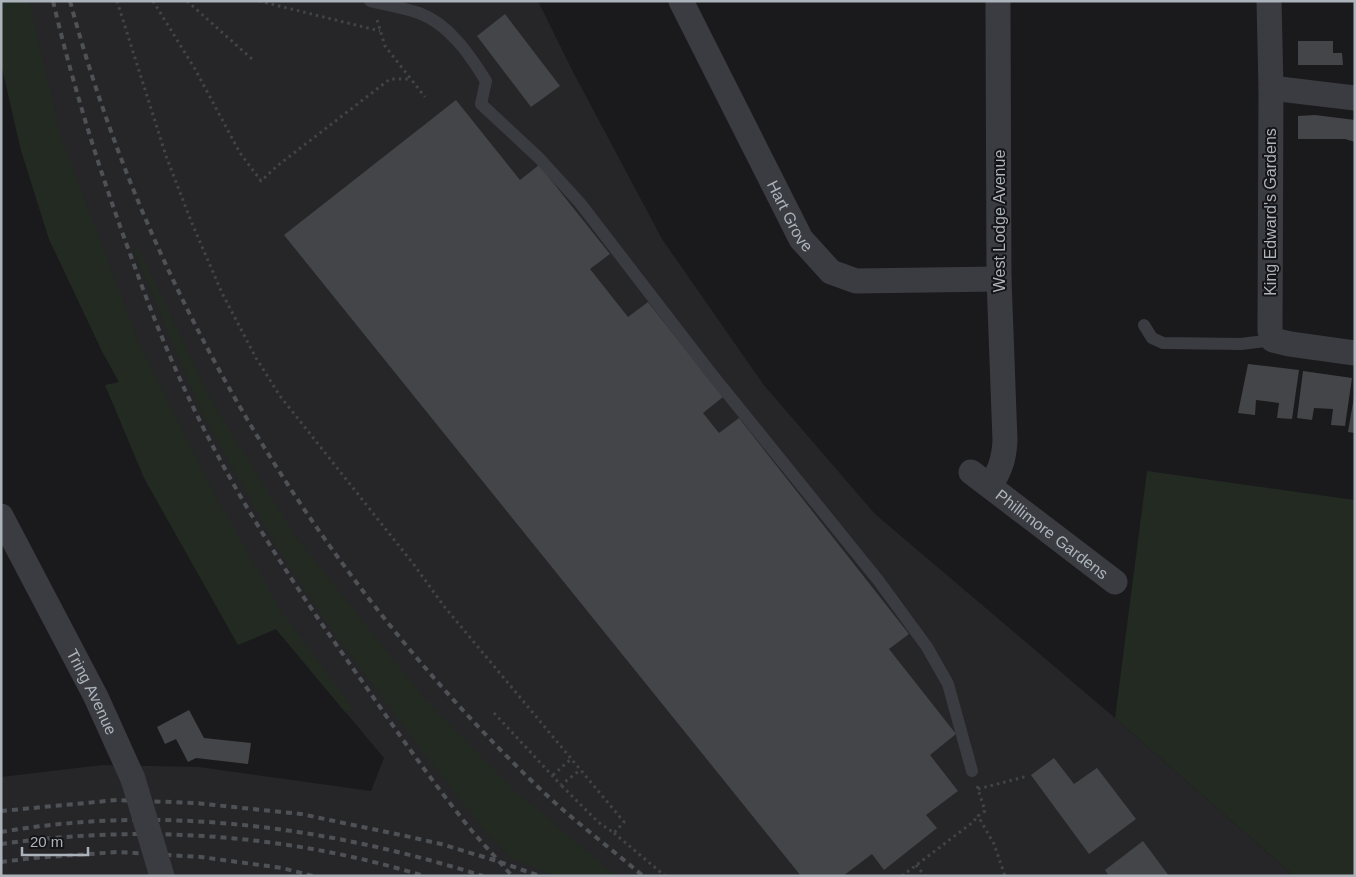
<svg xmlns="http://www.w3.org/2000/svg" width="1356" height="877" font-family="Arial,sans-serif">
<rect width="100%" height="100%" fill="#1a1a1c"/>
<polygon fill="#262629" points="1,1 538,1 572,70 662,239 763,384 875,514 1115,718 1294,876 1,876 1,777 102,765 199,767 371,791 384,758 270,622 170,474 103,353 49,239 21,150 1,63"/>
<g fill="#222a22">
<polygon points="1,1 29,1 60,134 139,343 213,491 282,612 355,711 345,712 276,629 238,645 144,478 105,385 119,382 103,353 49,239 21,150 1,63"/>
<polygon points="138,247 213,403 294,534 425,699 513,789 616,876 556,876 509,857 487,833 427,757 337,637 277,547 202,413 134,250"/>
<polygon points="1147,471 1355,500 1355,876 1294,876 1115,718"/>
</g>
<g fill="#444549">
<polygon points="505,14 560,86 531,107 477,36"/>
<polygon points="1298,41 1333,41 1333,53 1342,53 1343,65 1298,65"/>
<polygon points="456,100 520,180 539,165 610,254 590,269 628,317 648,302 723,397 703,413 719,433 739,418 909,634 889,649 956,734 930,755 958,791 926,815 937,828 884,870 872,854 843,876 801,876 284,235"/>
<polygon points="1315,115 1355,120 1355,142 1345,139 1298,139 1298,116"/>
<polygon points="1248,364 1299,370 1292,419 1277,418 1279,403 1256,400 1255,415 1238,413"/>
<polygon points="1303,371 1352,378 1345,426 1331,425 1333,409 1314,408 1312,420 1297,418"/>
<polygon points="1354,397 1355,397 1355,433 1348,432"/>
<polygon points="189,710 204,738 251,743 248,764 196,758 188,762 176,739 165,744 157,727"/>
<polygon points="1054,758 1074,784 1097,768 1136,819 1089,854 1031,775"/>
<polygon points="1143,841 1169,876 1109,876 1105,870"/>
</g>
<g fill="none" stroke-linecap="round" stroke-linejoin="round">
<g stroke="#414448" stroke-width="3" stroke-dasharray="2.5 4" stroke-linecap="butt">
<polyline points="117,1 166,156 191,221 222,293 256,358 280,396 415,566 443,605 624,822 614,833 598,822 561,785"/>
<polyline points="153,1 195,69 240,153 261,181 277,166 390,79 410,79"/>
<polyline points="187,1 253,60"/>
<polyline points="259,1 380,31"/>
<polyline points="377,20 385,46 425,97"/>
<polyline points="494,713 561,785 580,770"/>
<polyline points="553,775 571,759"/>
<polyline points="977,786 985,811 978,816 994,844 1005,876"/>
<polyline points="978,789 1028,776"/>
<polyline points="614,833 665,876"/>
<polyline points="916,865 925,876"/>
<polyline points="902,876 973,822 978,816"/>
</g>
<g stroke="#3b3c41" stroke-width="12">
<path d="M370,1C386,5 404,8 419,13C449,24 470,55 486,81L481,104L539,158L580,203L710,372L878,580L927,647L948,684L972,771"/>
<polyline points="1144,325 1152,338 1163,343 1241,344 1273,340"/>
</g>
<g stroke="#3b3c41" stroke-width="25">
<path id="s1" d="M681,1L801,239L831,272L856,281L999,279"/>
<polyline points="1269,1 1271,88 1270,331 1273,340 1290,344 1355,353"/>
<polyline points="1271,88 1355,98"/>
<path id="s2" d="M971,472L1115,582"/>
<path d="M990,486C1000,471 1004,459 1005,441L999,279L998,1"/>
<path id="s3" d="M1,516L96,697L133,779"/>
</g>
<g stroke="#4e5156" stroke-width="4" stroke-dasharray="6 5" stroke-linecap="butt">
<path d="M53,1C73,86 99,169 129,251C146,298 164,345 185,390C233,494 296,589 362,681C397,732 433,783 472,831C485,846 499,861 512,876"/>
<path d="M70,1C149,296 317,575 537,786C570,818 608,846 643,876"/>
<polyline points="1,811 117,800 195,803 301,814 401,835 441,844 497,861 540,876"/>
<path d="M1,832C162,804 329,827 483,876"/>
<path d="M1,844C142,824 288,834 424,876"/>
<polyline points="1,862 33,858 118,852 201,857 282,868 313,876"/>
</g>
<polyline stroke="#3b3c41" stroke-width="25" points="133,779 162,876"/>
</g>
<g text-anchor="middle" stroke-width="4" stroke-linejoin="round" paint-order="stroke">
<g font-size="16" fill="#acb3bb" stroke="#151517">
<text transform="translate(1270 212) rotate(-90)" y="6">King Edward's Gardens</text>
<text dy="6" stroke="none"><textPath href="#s1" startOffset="241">Hart Grove</textPath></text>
<text transform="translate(999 221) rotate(-90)" y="6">West Lodge Avenue</text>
<text dy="6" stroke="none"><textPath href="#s2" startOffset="102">Phillimore Gardens</textPath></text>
<text dy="6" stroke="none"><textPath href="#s3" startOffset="198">Tring Avenue</textPath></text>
</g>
</g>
<rect width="1356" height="877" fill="none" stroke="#acb3bb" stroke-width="5"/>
<path d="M22 847v8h66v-8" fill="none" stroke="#acb3bb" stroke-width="2.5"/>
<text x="30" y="847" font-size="15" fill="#acb3bb" stroke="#151517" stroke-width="4" paint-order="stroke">20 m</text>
</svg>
